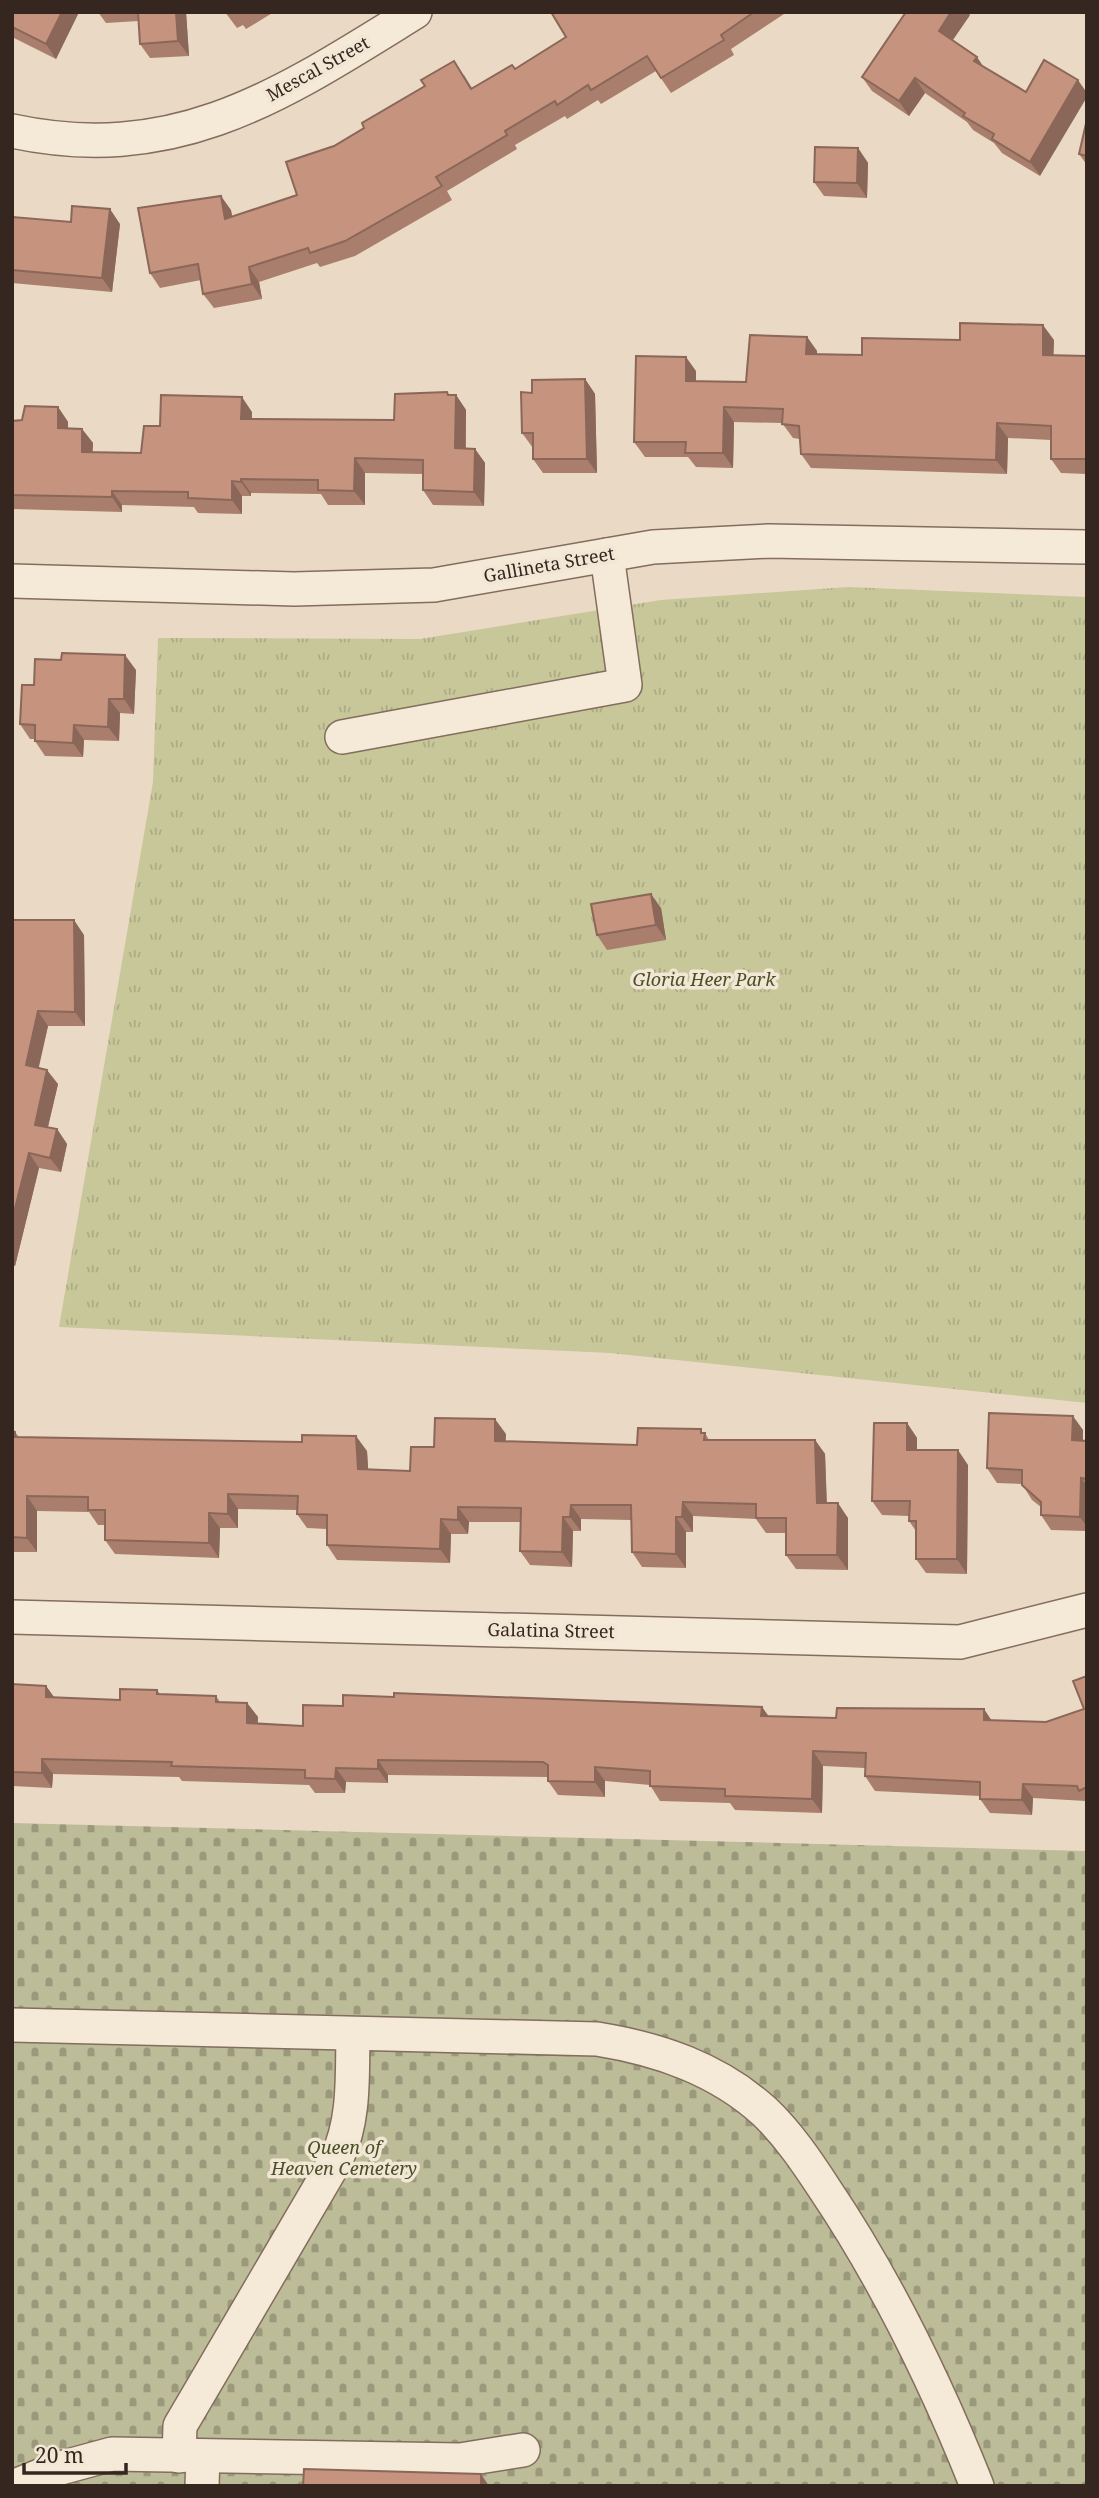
<svg xmlns="http://www.w3.org/2000/svg" width="1099" height="2498" font-family="'Noto Serif',serif">
<defs>
<pattern id="grass-tufts" width="24" height="20" patternUnits="userSpaceOnUse" patternTransform="scale(1.75)"><rect width="24" height="20" fill="#c7c79a"/><path d="M3 7l-1-3M5 7V3M7 7l1-3M15 17l-1-3M17 17v-4M19 17l1-3" fill="none" stroke="#acab84"/></pattern>
<pattern id="cemetery-stones" width="16" height="16" patternUnits="userSpaceOnUse" patternTransform="scale(1.75)"><rect width="16" height="16" fill="#bcbc98"/><path d="M2 7V4a2 2 0 0 1 4 0v3zM10 15v-3a2 2 0 0 1 4 0v3z" fill="#9a997b"/></pattern>
</defs>
<rect width="100%" height="100%" fill="#eadac5"/>
<polygon fill="url(#grass-tufts)" points="848,587 1087,597 1087,1403 610,1353 59,1327 153,782 158,638 420,639 661,600"/>
<polygon fill="url(#cemetery-stones)" points="12,1823 1087,1851 1087,2486 12,2486"/>
<g fill="none" stroke-linecap="round" stroke-linejoin="round">
<defs>
<g id="minor">
<path d="M12,131C177,166 281,95 415,12"/>
<polyline points="12,581 294,589 434,585 653,547 769,541 1087,547"/>
<polyline points="342,737 625,685 607,555"/>
<polyline points="12,1617 960,1642 1087,1610"/>
<path d="M12,2025L597,2039C659,2049 718,2069 765,2112C788,2134 807,2162 824,2188C886,2280 936,2383 977,2486"/>
<path d="M179,2456L180,2426L337,2158C355,2118 352,2077 353,2034"/>
<polyline points="15,2486 57,2469 112,2454 460,2460 523,2450"/>
<polyline points="202,2486 203,2456"/>
</g>
</defs>
<use href="#minor" stroke="#836d5d" stroke-width="36"/>
<use href="#minor" stroke="#f5e9d7" stroke-width="33"/>
</g>
<g fill="#a97e6c">
<polygon points="12,12 79,12 56,59 12,37"/>
<polygon points="98,12 186,12 189,56 150,58 140,44 139,21 106,23"/>
<polygon points="225,12 274,12 246,29 243,25 237,28"/>
<polygon points="551,12 787,12 731,49 734,55 671,93 656,71 601,104 598,100 567,119 565,116 515,145 517,149 447,191 452,200 355,256 320,267 317,263 259,282 262,299 214,308 203,294 201,280 160,288 150,273 231,210 232,217 297,195 334,146 464,75 472,88 515,69 566,37"/>
<polygon points="970,15 953,40 1040,176 1002,153 994,143 973,130 967,122 925,93 909,116 872,91 862,77"/>
<polygon points="1087,119 1087,165 1079,154"/>
<polygon points="858,148 868,163 867,198 824,196 814,182"/>
<polygon points="13,217 71,222 120,224 112,292 12,283"/>
<polygon points="807,337 817,351 817,354 862,355 960,340 1054,340 1053,355 1087,356 1087,474 1061,473 1051,459 1051,440 1008,438 1007,474 811,468 801,454 800,439 793,438 782,423 734,422 733,468 696,467 688,457 645,457 634,442 696,371 696,381 746,382"/>
<polygon points="585,379 595,394 597,473 543,473 533,459 533,448 522,433 532,393"/>
<polygon points="447,392 449,395 456,395 466,410 466,449 475,449 485,463 484,506 433,505 423,490 423,474 365,473 365,505 328,505 321,494 251,493 251,496 242,496 242,514 198,513 194,507 122,505 122,512 12,509 12,421 22,420 58,407 68,422 68,428 82,429 93,443 92,452 141,453 160,426 252,412 252,419 394,420"/>
<polygon points="136,670 134,714 120,713 119,741 84,740 83,757 45,756 35,741 35,739 30,739 20,724 34,685"/>
<polygon points="661,908 666,940 607,950 597,935"/>
<polygon points="12,920 84,935 85,1026 48,1026 38,1068 58,1084 48,1127 57,1129 67,1144 61,1172 39,1168 15,1266 12,1266"/>
<polygon points="907,1423 917,1438 917,1450 968,1465 967,1574 926,1573 916,1559 916,1531 909,1521 909,1516 882,1515 872,1501"/>
<polygon points="1083,1430 1083,1441 1087,1441 1087,1531 1051,1530 1041,1515 1041,1507 1032,1500 1022,1484 997,1483 987,1468"/>
<polygon points="12,1431 15,1432 19,1437 367,1451 368,1469 410,1471 434,1447 506,1434 505,1442 637,1445 704,1433 705,1433 709,1440 815,1440 825,1454 827,1503 848,1518 848,1570 796,1569 786,1555 786,1533 766,1533 756,1519 693,1516 693,1532 686,1532 686,1568 642,1567 632,1552 631,1520 581,1519 581,1531 573,1531 572,1567 530,1565 520,1551 520,1522 469,1522 468,1534 451,1534 450,1563 337,1560 327,1545 327,1529 307,1528 297,1514 297,1510 238,1509 238,1528 220,1528 219,1558 115,1554 105,1540 105,1525 98,1525 89,1512 37,1511 37,1552 12,1552"/>
<polygon points="1087,1676 1087,1802 1086,1801 1033,1798 1032,1815 990,1813 980,1799 980,1796 875,1791 865,1776 865,1768 823,1766 822,1813 735,1810 730,1803 660,1801 650,1785 605,1781 605,1797 558,1795 548,1781 548,1777 388,1775 388,1783 346,1782 345,1793 315,1793 309,1785 182,1781 179,1777 53,1774 52,1788 12,1786 12,1684 46,1686 54,1697 120,1700 157,1690 160,1694 216,1696 220,1702 247,1703 258,1717 257,1724 303,1726 343,1706 762,1707 769,1717 991,1720 1046,1722 1084,1709"/>
</g>
<g fill="#8a6758">
<polygon points="62,12 79,12 56,59 46,44"/>
<polygon points="176,12 186,12 189,56 178,41"/>
<polygon points="951,12 968,12 970,15 949,45 939,31"/>
<polygon points="977,57 987,72 974,61"/>
<polygon points="915,78 925,93 909,116 899,101"/>
<polygon points="1078,80 1087,93 1087,97 1040,176 1030,162"/>
<polygon points="858,148 868,163 867,198 857,183"/>
<polygon points="221,196 231,210 235,234 225,219"/>
<polygon points="110,209 120,224 112,292 102,278"/>
<polygon points="249,267 259,282 262,299 252,284"/>
<polygon points="1043,325 1054,340 1053,370 1043,355"/>
<polygon points="807,337 817,351 816,368 806,354"/>
<polygon points="686,357 696,371 696,395 686,381"/>
<polygon points="585,379 595,394 597,473 587,459"/>
<polygon points="447,392 456,404 456,395 466,410 465,463 455,448"/>
<polygon points="242,397 252,412 251,433 241,419"/>
<polygon points="58,407 68,422 68,442 58,428"/>
<polygon points="724,407 734,422 733,468 723,453"/>
<polygon points="997,423 1008,438 1007,474 996,460"/>
<polygon points="82,429 93,443 92,467 82,452"/>
<polygon points="475,449 485,463 484,506 474,492"/>
<polygon points="355,458 365,473 365,505 354,491"/>
<polygon points="241,479 251,493 251,496 241,482"/>
<polygon points="232,481 242,496 242,514 232,500"/>
<polygon points="112,491 122,505 122,512 112,497"/>
<polygon points="125,655 136,670 134,714 124,699"/>
<polygon points="109,699 120,713 119,741 108,727"/>
<polygon points="74,725 84,740 83,757 73,743"/>
<polygon points="651,894 661,908 666,940 656,925"/>
<polygon points="74,920 84,935 85,1026 75,1012"/>
<polygon points="38,1011 48,1026 36,1080 26,1065"/>
<polygon points="47,1070 58,1084 45,1139 35,1125"/>
<polygon points="57,1129 67,1144 61,1172 50,1158"/>
<polygon points="29,1153 39,1168 15,1266 12,1263 12,1220"/>
<polygon points="1073,1416 1083,1430 1082,1455 1072,1440"/>
<polygon points="495,1419 506,1434 505,1456 495,1441"/>
<polygon points="907,1423 917,1438 917,1464 907,1450"/>
<polygon points="356,1436 367,1451 369,1483 358,1469"/>
<polygon points="815,1440 825,1454 827,1517 817,1503"/>
<polygon points="958,1450 968,1465 967,1574 957,1559"/>
<polygon points="1081,1478 1087,1486 1087,1527 1080,1517"/>
<polygon points="228,1494 238,1509 238,1528 228,1514"/>
<polygon points="27,1496 37,1511 37,1552 27,1538"/>
<polygon points="683,1502 693,1516 693,1532 682,1517"/>
<polygon points="838,1503 848,1518 848,1570 837,1555"/>
<polygon points="571,1505 581,1519 581,1531 570,1517"/>
<polygon points="458,1507 469,1522 468,1534 458,1520"/>
<polygon points="209,1513 220,1528 219,1558 209,1543"/>
<polygon points="563,1517 573,1531 572,1567 562,1552"/>
<polygon points="676,1517 686,1532 686,1568 676,1554"/>
<polygon points="441,1519 451,1534 450,1563 440,1549"/>
<polygon points="46,1686 56,1700 46,1697"/>
<polygon points="247,1703 258,1717 257,1738 247,1723"/>
<polygon points="762,1707 772,1721 761,1716"/>
<polygon points="984,1709 994,1724 984,1720"/>
<polygon points="813,1751 823,1766 822,1813 812,1799"/>
<polygon points="42,1759 53,1774 52,1788 42,1773"/>
<polygon points="378,1760 388,1775 388,1783 378,1769"/>
<polygon points="595,1767 605,1781 605,1797 595,1782"/>
<polygon points="336,1768 346,1782 345,1793 335,1779"/>
<polygon points="1023,1784 1033,1798 1032,1815 1022,1800"/>
<polygon points="481,2474 489,2486 481,2486"/>
</g>
<g fill="#c5937e" stroke="#8a6758" stroke-width="2">
<polygon points="12,12 62,12 46,44 12,27"/>
<polygon points="138,12 176,12 178,41 140,44"/>
<polygon points="551,12 754,12 721,35 724,40 661,78 647,56 591,90 588,85 557,105 555,101 505,131 507,135 436,177 442,186 345,241 310,253 308,248 249,267 252,284 203,294 198,264 150,273 138,208 221,196 225,219 297,195 286,162 334,146 364,128 362,123 425,86 421,80 454,61 471,89 512,65 515,69 566,37"/>
<polygon points="906,12 951,12 939,31 977,57 974,61 1026,92 1044,60 1078,80 1030,162 992,139 994,134 963,116 965,113 915,78 899,101 862,77"/>
<polygon points="1087,119 1087,156 1079,154"/>
<polygon points="815,147 858,148 857,183 814,182"/>
<polygon points="72,206 110,209 102,278 12,270 13,217 71,222"/>
<polygon points="960,323 1043,325 1043,355 1087,356 1087,459 1051,459 1051,426 997,423 996,460 801,454 799,426 782,424 783,409 724,407 723,453 685,453 686,442 634,442 636,356 686,357 686,381 746,382 750,335 807,337 806,354 862,355 862,338 960,340"/>
<polygon points="585,379 587,459 533,459 533,433 522,433 521,392 532,393 532,380"/>
<polygon points="447,392 448,395 456,395 455,448 475,449 474,492 423,490 423,460 355,458 354,491 318,490 318,480 241,479 241,482 232,481 232,500 188,498 188,492 112,491 112,497 12,495 12,421 22,420 25,406 58,407 58,428 82,429 82,452 141,453 144,426 160,426 161,395 242,397 241,419 394,420 395,394"/>
<polygon points="62,653 125,655 124,699 109,699 108,727 74,725 73,743 35,741 35,725 20,724 22,685 34,685 35,659 61,660"/>
<polygon points="651,894 656,925 597,935 591,904"/>
<polygon points="12,920 74,920 75,1012 38,1011 26,1065 47,1070 35,1125 57,1129 50,1158 29,1153 12,1220"/>
<polygon points="989,1413 1073,1416 1072,1440 1087,1441 1087,1479 1081,1478 1080,1517 1041,1515 1041,1502 1022,1485 1022,1470 987,1468"/>
<polygon points="435,1418 495,1419 495,1441 637,1445 638,1428 701,1429 701,1433 705,1433 704,1440 815,1440 817,1503 838,1503 837,1555 786,1555 786,1518 756,1518 756,1504 683,1502 682,1517 676,1517 676,1554 632,1552 631,1505 571,1505 570,1517 563,1517 562,1552 520,1551 521,1508 458,1507 458,1520 441,1519 440,1549 327,1545 327,1515 297,1514 298,1496 228,1494 228,1514 209,1513 209,1543 105,1540 105,1510 88,1510 88,1497 27,1496 27,1538 12,1537 12,1431 15,1432 15,1437 302,1442 302,1435 356,1436 358,1469 410,1471 411,1447 434,1447"/>
<polygon points="874,1423 907,1423 907,1450 958,1450 957,1559 916,1559 916,1521 909,1521 910,1501 872,1501"/>
<polygon points="1087,1676 1087,1787 1079,1791 1077,1786 1023,1784 1022,1800 980,1799 980,1782 865,1776 866,1753 813,1751 812,1799 725,1796 725,1789 650,1786 650,1771 595,1767 595,1782 548,1781 548,1765 543,1762 378,1760 378,1769 336,1768 335,1779 305,1778 305,1770 171,1766 172,1762 42,1759 42,1773 12,1772 12,1684 46,1686 46,1697 120,1700 120,1689 157,1690 157,1694 216,1696 216,1702 247,1703 247,1723 303,1726 303,1705 343,1706 343,1695 394,1697 394,1693 762,1707 761,1716 836,1718 837,1708 984,1709 984,1720 1046,1722 1084,1709 1073,1681"/>
<polygon points="304,2469 481,2474 481,2486 303,2486"/>
</g>
<g text-anchor="middle" stroke-width="7" stroke-linejoin="round" paint-order="stroke">
<g font-size="18" fill="#35271f" stroke="#f2e6d4">
<text transform="translate(318 69) rotate(-29)" y="6">Mescal Street</text>
<text transform="translate(549 565) rotate(-10)" y="6">Gallineta Street</text>
<text transform="translate(551 1631) rotate(1)" y="6">Galatina Street</text>
</g>
<g font-size="18" font-style="italic" fill="#4a4f28" stroke="#f2e6d4">
<text x="704" y="986">Gloria Heer Park</text>
<text x="344" y="2154">Queen of<tspan x="344" dy="21">Heaven Cemetery</tspan></text>
</g>
</g>
<rect width="1099" height="2498" fill="none" stroke="#35271f" stroke-width="28"/>
<path d="M24 2463v10h102v-10" fill="none" stroke="#35271f" stroke-width="3.5"/>
<text x="35" y="2463" font-size="21" fill="#35271f" stroke="#f2e6d4" stroke-width="5" paint-order="stroke">20 m</text>
</svg>
